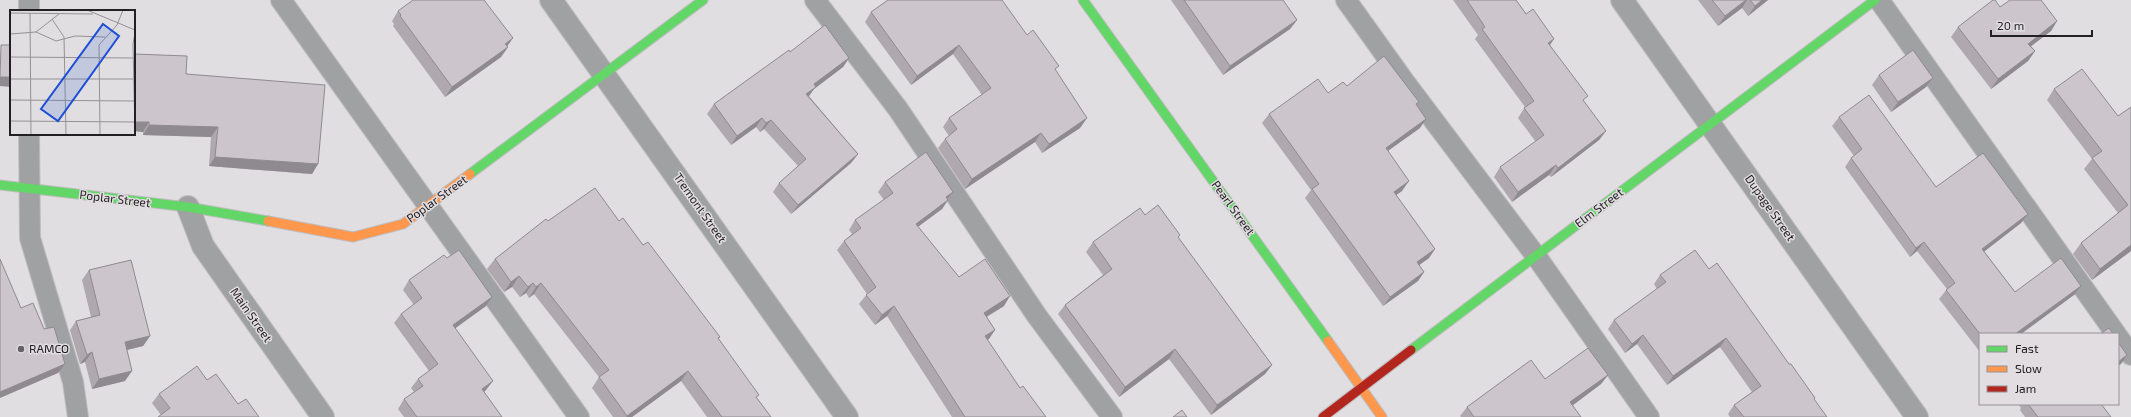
<svg xmlns="http://www.w3.org/2000/svg" width="2131" height="417" font-family="'Exo 2',sans-serif">
<rect width="100%" height="100%" fill="#e0dee0"/>
<g fill="none" stroke-linecap="round" stroke-linejoin="round">
<defs>
<g id="lane">
<polyline points="281,0 579,417"/>
<polyline points="815,0 898,109 1037,316 1112,417"/>
<polyline points="1346,0 1404,81 1536,256 1649,417"/>
<polyline points="1879,0 2116,334"/>
<polyline points="29,11 29,0"/>
<polyline points="29,134 30,238 73,382 78,417"/>
<polyline points="2118,337 2131,355"/>
</g>
<g id="street">
<polyline points="551,0 847,417"/>
<polyline points="1622,0 1917,417"/>
<polyline points="188,207 203,246 323,417"/>
</g>
<g id="fast">
<polyline points="1083,0 1328,341"/>
<polyline points="470,174 703,0"/>
<polyline points="0,185 188,207 268,221"/>
<polyline points="1411,350 1875,0"/>
</g>
<g id="slow">
<polyline points="268,221 353,237 403,224 470,174"/>
<polyline points="1328,341 1382,417"/>
</g>
<polyline id="jam" points="1323,417 1411,350"/>
</defs>
<use href="#lane" stroke="#bebcbe" stroke-width="22"/>
<use href="#street" stroke="#bebcbe" stroke-width="24"/>
<use href="#fast" stroke="#bebcbe" stroke-width="11"/>
<use href="#slow" stroke="#bebcbe" stroke-width="11"/>
<use href="#jam" stroke="#bebcbe" stroke-width="11"/>
<use href="#lane" stroke="#a0a1a2" stroke-width="20"/>
<use href="#street" stroke="#a0a1a2" stroke-width="22"/>
<use href="#fast" stroke="#63d668" stroke-width="9"/>
<use href="#slow" stroke="#ff974d" stroke-width="9"/>
<use href="#jam" stroke="#b3261e" stroke-width="9"/>
</g>
<g fill="#afa9af">
<polygon points="1171,0 1283,0 1297,20 1290,29 1223,75"/>
<polygon points="1453,0 1516,0 1550,45 1584,102 1606,131 1599,140 1551,177 1549,175 1512,202 1494,177 1500,167 1536,142 1518,118 1525,107 1475,39 1478,35"/>
<polygon points="1698,0 1768,0 1748,16 1742,8 1718,26"/>
<polygon points="2000,7 2057,21 2051,31 2031,46 2035,51 2028,61 1991,89 1951,37 1958,27"/>
<polygon points="398,11 508,47 501,57 445,97 393,26 394,24 392,21"/>
<polygon points="871,12 1027,35 1056,71 1087,118 1080,128 1042,153 1035,142 965,189 938,148 945,139 949,136 943,127 949,118 982,95 953,54 911,85 865,22"/>
<polygon points="790,52 849,58 843,67 814,89 809,96 858,154 851,163 791,214 773,192 779,183 798,166 764,129 760,132 756,127 731,145 707,114 714,104"/>
<polygon points="134,54 186,74 318,164 312,174 209,166 211,137 143,135 143,132 134,131"/>
<polygon points="1879,75 1933,78 1926,87 1891,112 1872,85"/>
<polygon points="1347,86 1417,105 1420,128 1388,151 1402,191 1396,195 1435,249 1429,258 1419,265 1424,272 1418,281 1383,306 1305,198 1311,190 1262,123 1269,114"/>
<polygon points="2054,89 2118,116 2131,107 2131,251 2092,280 2073,254 2081,243 2118,213 2084,169 2092,159 2047,100"/>
<polygon points="1839,117 1936,187 2028,214 2021,223 1984,251 2015,292 2081,286 2074,295 1980,334 1980,352 1939,299 1947,289 1917,251 1910,257 1845,167 1851,158 1854,156 1832,126"/>
<polygon points="885,182 953,192 942,209 918,227 959,277 1004,306 987,317 995,330 987,340 1020,388 1046,417 952,417 887,316 875,325 859,304 867,294 837,250 844,241 852,234 849,230 855,220 884,200 878,192"/>
<polygon points="1145,215 1178,238 1272,365 1265,374 1211,415 1169,359 1119,397 1058,314 1065,305 1103,275 1086,252 1093,242"/>
<polygon points="548,221 619,221 643,245 720,337 718,339 757,398 771,417 707,417 681,381 632,417 613,417 592,388 599,377 534,294 529,298 526,293 520,297 512,287 504,292 487,269 495,259"/>
<polygon points="1709,269 1789,364 1815,398 1814,400 1827,417 1730,417 1728,414 1734,405 1752,392 1720,347 1667,385 1637,344 1625,353 1608,329 1614,320 1657,289 1654,284 1660,275"/>
<polygon points="89,270 150,336 143,346 127,350 125,381 92,389 85,362 80,364 70,330 76,321 91,317 82,280"/>
<polygon points="409,280 486,306 455,328 486,390 484,392 502,417 404,417 398,409 404,399 414,392 411,388 418,379 429,371 394,323 401,314 414,305 403,290"/>
<polygon points="1608,375 1601,384 1572,405 1581,417 1461,417 1460,416 1467,407 1545,379"/>
<polygon points="207,380 238,404 161,415 152,403 159,394"/>
<polygon points="2018,404 2101,404 2111,417 2025,417 2020,410 2021,408"/>
</g>
<g fill="#8f8a8f">
<polygon points="1746,0 1747,0 1742,8 1718,26 1725,16"/>
<polygon points="1762,0 1768,0 1748,16 1755,6"/>
<polygon points="1297,20 1290,29 1223,75 1230,66"/>
<polygon points="2057,21 2051,31 2022,53 2028,44"/>
<polygon points="513,38 506,48 505,44"/>
<polygon points="1554,39 1548,48 1548,43"/>
<polygon points="959,45 953,54 911,85 917,76"/>
<polygon points="508,47 501,57 445,97 452,87"/>
<polygon points="2035,51 2028,61 1991,89 1998,79"/>
<polygon points="849,58 843,67 814,89 809,96 800,103 806,94 814,84"/>
<polygon points="0,77 11,77 11,87 0,86"/>
<polygon points="1933,78 1926,87 1891,112 1898,102"/>
<polygon points="762,118 756,127 731,145 737,136"/>
<polygon points="1087,118 1080,128 1042,153 1049,144"/>
<polygon points="1426,119 1420,128 1379,157 1386,148"/>
<polygon points="771,120 764,129 760,132 766,123"/>
<polygon points="134,122 149,122 143,132 134,131"/>
<polygon points="149,125 218,127 211,137 143,135"/>
<polygon points="1606,131 1599,140 1551,177 1558,168"/>
<polygon points="1041,133 1035,142 965,189 972,179"/>
<polygon points="858,154 851,163 791,214 798,205"/>
<polygon points="215,157 318,164 312,174 209,166"/>
<polygon points="1556,165 1549,175 1512,202 1518,192"/>
<polygon points="1409,181 1402,191 1387,201 1394,192"/>
<polygon points="953,192 946,201 946,197"/>
<polygon points="948,200 942,209 909,233 916,224"/>
<polygon points="2028,214 2021,223 1976,258 1982,249"/>
<polygon points="1924,242 1917,251 1910,257 1916,248"/>
<polygon points="2131,245 2131,251 2092,280 2100,269"/>
<polygon points="1435,249 1429,258 1411,271 1417,262"/>
<polygon points="1424,272 1418,281 1383,306 1390,297"/>
<polygon points="519,276 512,287 504,292 511,282"/>
<polygon points="533,283 526,293 520,297 528,287"/>
<polygon points="541,283 534,294 529,298 536,287"/>
<polygon points="2081,286 2074,295 2021,334 2015,334"/>
<polygon points="1010,296 1004,306 977,322 984,313"/>
<polygon points="492,297 486,306 446,335 453,325"/>
<polygon points="894,306 887,316 875,325 882,315"/>
<polygon points="995,330 989,339 978,346 985,336"/>
<polygon points="1643,335 1637,344 1625,353 1632,344"/>
<polygon points="150,336 143,346 118,352 125,342"/>
<polygon points="1726,338 1720,347 1667,385 1673,376"/>
<polygon points="1175,349 1169,359 1119,397 1125,387"/>
<polygon points="92,352 85,362 80,364 87,355"/>
<polygon points="2127,355 2121,364 2118,366 2118,362"/>
<polygon points="65,364 58,373 0,398 0,392"/>
<polygon points="1272,365 1265,374 1211,415 1217,405"/>
<polygon points="132,371 125,381 92,389 99,379"/>
<polygon points="688,371 681,381 632,417 626,417 627,416"/>
<polygon points="1608,375 1601,384 1564,412 1570,402"/>
<polygon points="493,381 486,390 475,399 482,389"/>
</g>
<g fill="#ccc5cc" stroke="#8f8a8f">
<polygon points="413,0 484,0 513,38 505,44 508,47 452,87 400,16 401,15 398,11"/>
<polygon points="888,0 1002,0 1027,35 1033,30 1059,66 1055,69 1087,118 1049,144 1041,133 972,179 945,139 957,129 949,118 991,88 959,45 917,76 871,12"/>
<polygon points="1184,0 1283,0 1297,20 1230,66"/>
<polygon points="1467,0 1516,0 1526,14 1533,9 1554,39 1548,43 1588,96 1583,100 1606,131 1558,168 1556,165 1518,192 1500,167 1544,135 1524,108 1534,101 1482,29 1485,27"/>
<polygon points="1712,0 1746,0 1725,16"/>
<polygon points="1750,0 1762,0 1755,6"/>
<polygon points="1993,0 1995,0 2000,7 2010,0 2041,0 2057,21 2028,44 2035,51 1998,79 1958,27"/>
<polygon points="825,25 849,58 814,84 816,87 806,94 858,154 798,205 779,183 806,159 771,120 766,123 762,118 737,136 714,104 789,50 790,52"/>
<polygon points="1,45 11,45 11,77 0,77"/>
<polygon points="1913,50 1933,78 1898,102 1879,75"/>
<polygon points="134,54 187,56 186,74 325,85 318,164 215,157 218,127 149,125 149,122 134,122"/>
<polygon points="1384,56 1419,102 1416,104 1426,119 1386,148 1409,181 1394,192 1435,249 1417,262 1424,272 1390,297 1312,189 1319,184 1269,114 1318,79 1328,93 1343,82 1347,86"/>
<polygon points="2082,69 2118,116 2131,107 2131,245 2100,269 2081,243 2128,205 2092,158 2102,151 2054,89"/>
<polygon points="1869,95 1936,187 1983,153 2028,214 1982,249 2015,292 2061,258 2081,286 2015,334 1980,334 1946,290 1955,283 1924,242 1916,248 1851,158 1862,149 1839,117"/>
<polygon points="926,152 953,192 946,197 948,200 916,224 959,277 985,259 1010,296 984,313 995,330 985,336 1020,388 1023,386 1046,417 965,417 894,306 882,315 866,295 876,287 844,241 861,228 855,220 893,193 885,182"/>
<polygon points="595,188 619,221 623,218 643,245 648,242 720,337 718,338 759,395 756,397 771,417 722,417 688,371 627,416 599,377 609,370 541,283 536,287 533,283 528,287 519,276 511,282 495,259 546,219 548,221"/>
<polygon points="1158,205 1180,235 1178,237 1272,365 1217,405 1175,349 1125,387 1065,305 1112,269 1093,242 1140,208 1145,215"/>
<polygon points="459,250 492,297 453,325 493,381 482,389 502,417 417,417 404,399 423,386 418,379 438,364 401,314 422,298 409,280 444,255 447,258"/>
<polygon points="1695,250 1709,269 1717,263 1789,364 1791,364 1815,398 1814,399 1827,417 1744,417 1734,405 1761,386 1726,338 1673,376 1643,335 1632,344 1614,320 1666,282 1660,275"/>
<polygon points="0,259 21,308 33,303 44,329 54,327 65,364 0,392"/>
<polygon points="131,260 150,336 125,342 132,371 99,379 92,352 87,355 76,321 100,315 89,270"/>
<polygon points="2109,328 2113,334 2100,334"/>
<polygon points="2118,342 2127,355 2118,362"/>
<polygon points="1588,348 1608,375 1570,402 1581,417 1474,417 1467,407 1531,360 1545,379"/>
<polygon points="197,366 207,380 216,374 238,404 246,399 259,417 158,417 170,408 159,394"/>
<polygon points="2028,404 2101,404 2111,417 2038,417"/>
<polygon points="1182,410 1187,417 1173,417"/>
</g>
<circle fill="#646264" stroke="#e1dde1" stroke-width="1.5" cx="21" cy="349" r="4"/>
<g text-anchor="middle" stroke-width="3" stroke-linejoin="round" paint-order="stroke">
<g font-size="12" fill="#222022" stroke="#e1dde1">
<text transform="translate(115 199) rotate(7)" y="4">Poplar Street</text>
<text transform="translate(437 199) rotate(-36)" y="4">Poplar Street</text>
<text transform="translate(700 208) rotate(55)" y="4">Tremont Street</text>
<text transform="translate(1233 208) rotate(54)" y="4">Pearl Street</text>
<text transform="translate(1599 208) rotate(-37)" y="4">Elm Street</text>
<text transform="translate(1770 208) rotate(55)" y="4">Dupage Street</text>
<text transform="translate(251 315) rotate(55)" y="4">Main Street</text>
</g>
<g font-size="12" fill="#222022" stroke="#e1dde1" text-anchor="start">
<text x="29" y="353">RAMCO</text>
</g>
</g>
<g transform="translate(10 10)">
<rect width="125" height="125" fill="#e0dee0"/>
<path fill="none" stroke="#949294" stroke-width="1" d="M77,0L125,20M0,3L83,4M20,3L21,125M42,9L54,27L56,125M26,22L46,31L65,26L95,27M0,24L26,22L49,4M0,47L123,48M0,69H123M0,90L124,91M0,111L124,112M90,125L89,35L107,15L113,0M125,125L123,34L125,23"/>
<path fill="#1d4ed8" fill-opacity="0.15" stroke="#1d4ed8" stroke-width="2" d="M93,14L109,26L48,111L31,99Z"/>
<rect width="125" height="125" fill="none" stroke="#222022" stroke-width="2"/>
</g>
<rect x="1979" y="333" width="140" height="72" fill="#e1dde1" stroke="#959195"/>
<rect x="1987" y="346" width="20" height="6" fill="#63d668" stroke="#959195"/>
<text x="2015" y="353" font-size="12" fill="#222022">Fast</text>
<rect x="1987" y="366" width="20" height="6" fill="#ff974d" stroke="#959195"/>
<text x="2015" y="373" font-size="12" fill="#222022">Slow</text>
<rect x="1987" y="386" width="20" height="6" fill="#b3261e" stroke="#959195"/>
<text x="2015" y="393" font-size="12" fill="#222022">Jam</text>
<path d="M1991 30v6h101v-6" fill="none" stroke="#222022" stroke-width="2"/>
<text x="1997" y="30" font-size="12" fill="#222022" stroke="#e1dde1" stroke-width="3" paint-order="stroke">20 m</text>
</svg>
